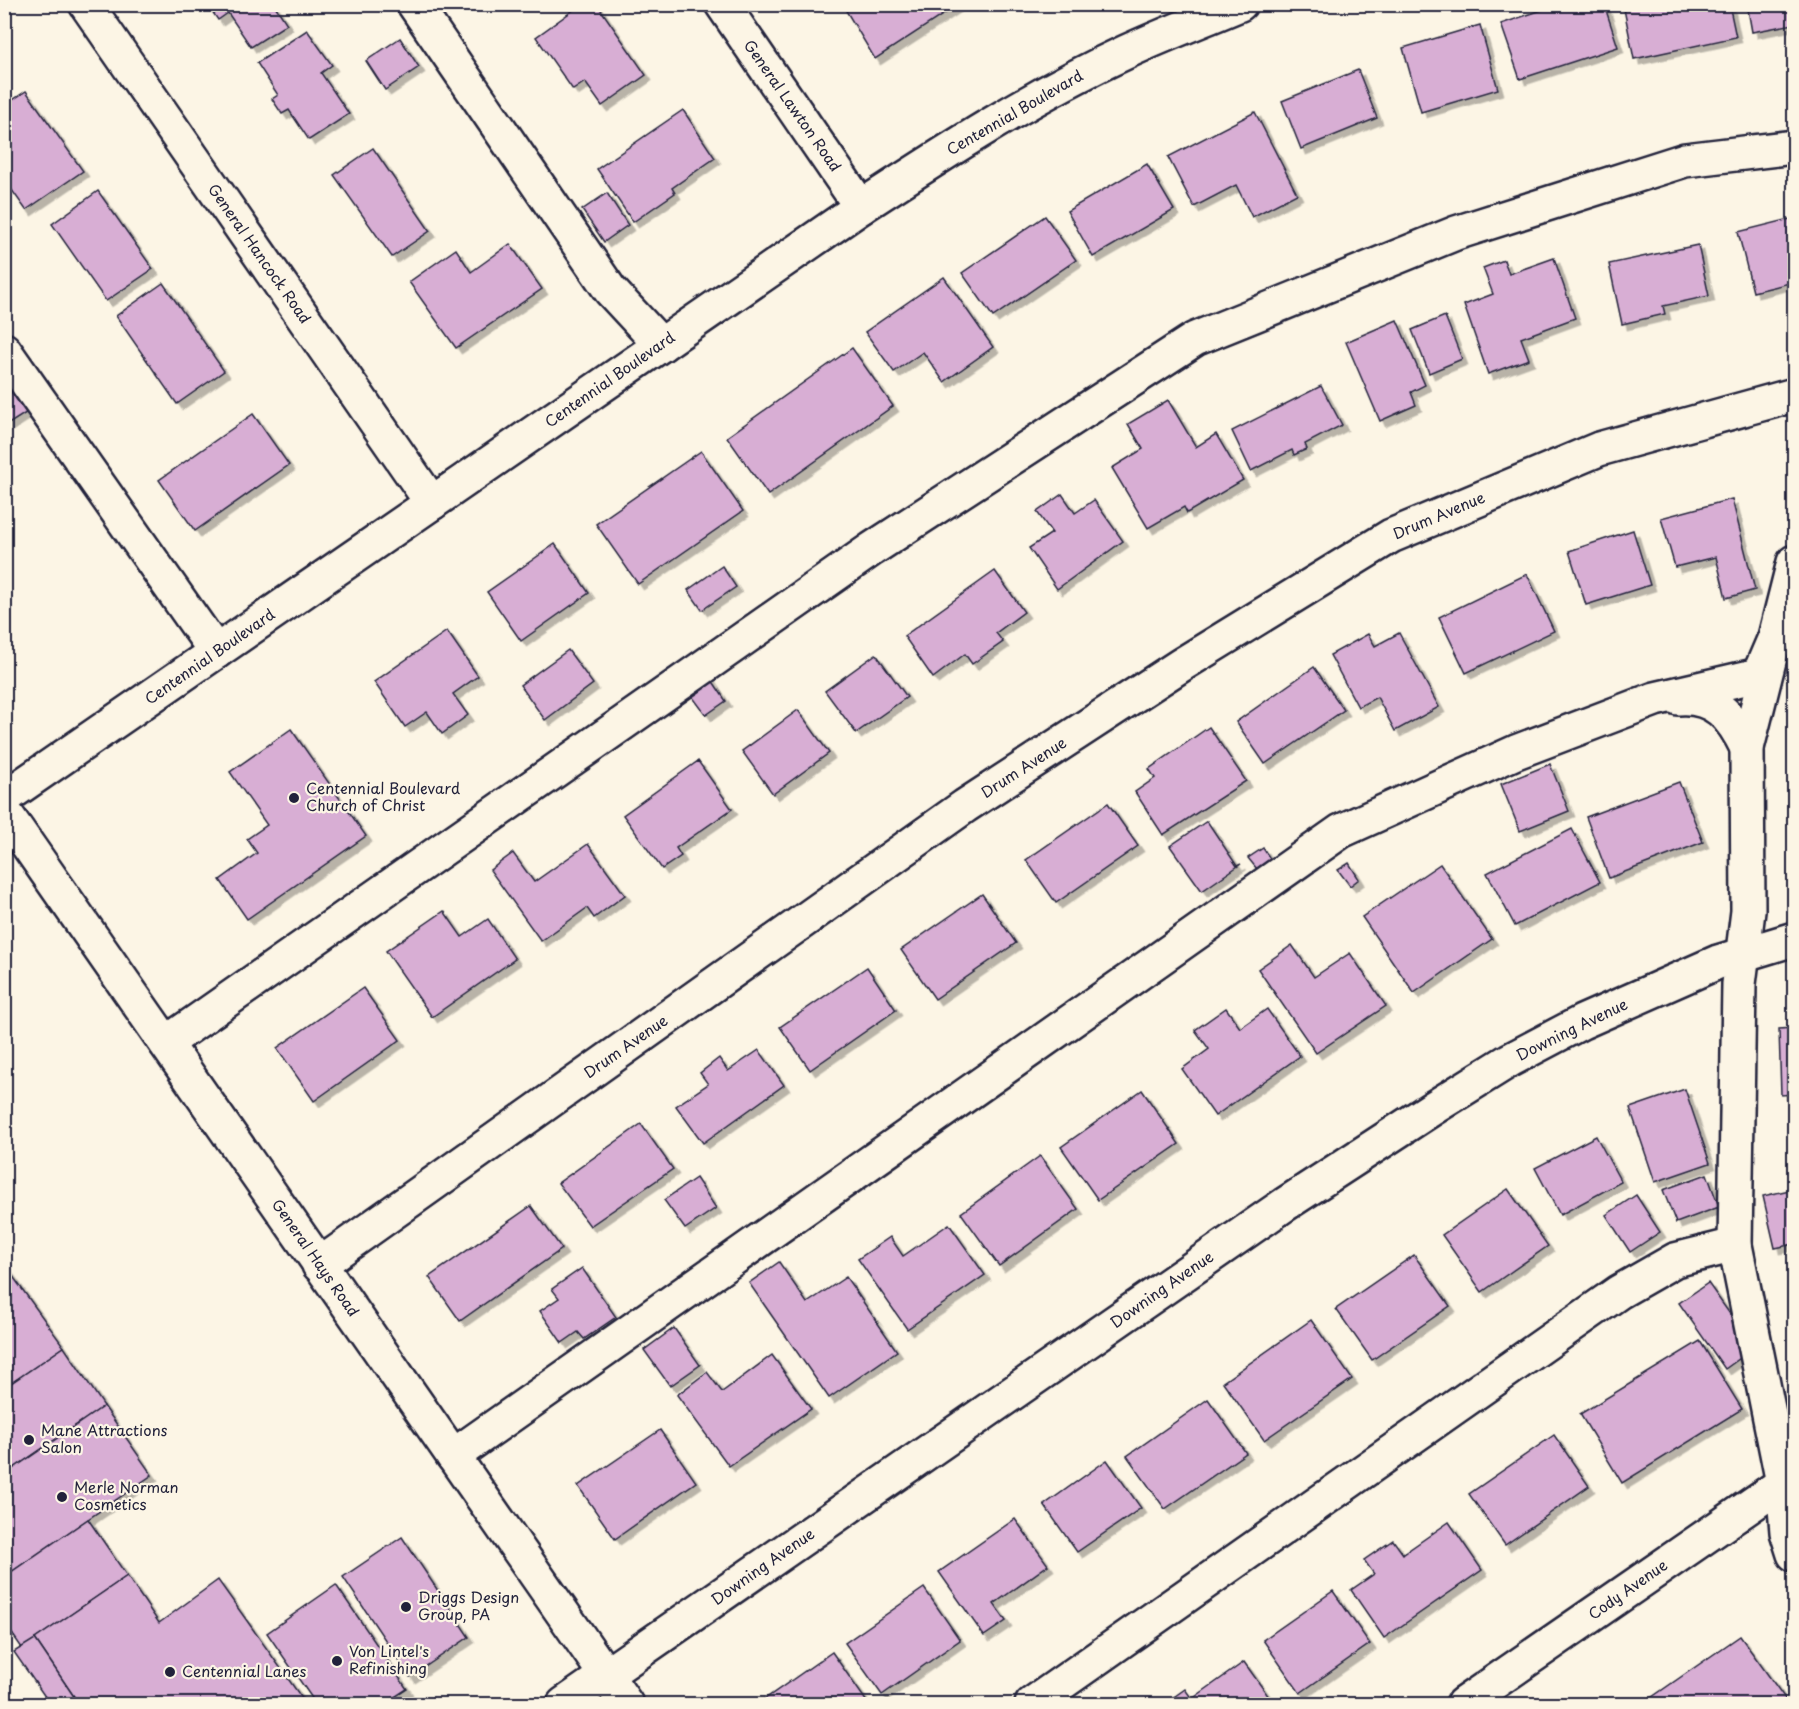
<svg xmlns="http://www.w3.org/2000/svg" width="1799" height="1709" font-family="'Playpen Sans',sans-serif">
<defs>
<filter id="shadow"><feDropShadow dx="5.5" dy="5.5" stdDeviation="0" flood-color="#0004"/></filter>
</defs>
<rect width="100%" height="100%" fill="#fcf5e5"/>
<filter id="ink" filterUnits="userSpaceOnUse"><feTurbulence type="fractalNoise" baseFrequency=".0167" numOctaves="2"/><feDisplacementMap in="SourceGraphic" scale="12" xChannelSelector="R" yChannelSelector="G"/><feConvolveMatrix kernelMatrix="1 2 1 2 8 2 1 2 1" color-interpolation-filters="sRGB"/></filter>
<g filter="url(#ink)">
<g fill="#d8aed4" stroke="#22223b" stroke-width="1.5" filter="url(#shadow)">
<polygon points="207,4 274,4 287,24 251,47 228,13 218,20"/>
<polygon points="582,4 597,4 646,75 602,106 585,82 573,90 536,37"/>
<polygon points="842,4 957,4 958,5 875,59"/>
<polygon points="1559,4 1604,4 1618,47 1520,79 1501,24"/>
<polygon points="1623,4 1729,4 1736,37 1634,59"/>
<polygon points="1747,4 1794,4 1794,24 1752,32"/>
<polygon points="1480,25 1498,89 1421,112 1403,48"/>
<polygon points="307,30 332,65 321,73 349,114 309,140 289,110 282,114 272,99 278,95 257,63"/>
<polygon points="400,38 419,67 385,90 366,61"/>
<polygon points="1358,70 1377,118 1301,149 1282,101"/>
<polygon points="26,91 83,171 26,210 4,179 4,106"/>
<polygon points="683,110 715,158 672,188 675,193 633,222 597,169"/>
<polygon points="1255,112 1297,194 1252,217 1236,185 1194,207 1168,157"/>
<polygon points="373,148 430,231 392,257 334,175"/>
<polygon points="1147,164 1174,210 1093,257 1067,211"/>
<polygon points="98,191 153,269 106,301 52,224"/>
<polygon points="607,193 628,225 604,242 582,210"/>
<polygon points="1045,216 1076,260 993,317 962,273"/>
<polygon points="1794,218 1794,282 1753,292 1738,232"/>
<polygon points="510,244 542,289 456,348 409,282 456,249 471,272"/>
<polygon points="1698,245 1709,296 1663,306 1665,314 1622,324 1609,264"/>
<polygon points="1554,258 1575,318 1521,338 1529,359 1488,374 1464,305 1493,294 1483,268 1504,260 1509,274"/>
<polygon points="944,277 993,347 944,382 923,352 894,372 865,332"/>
<polygon points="163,283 224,371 177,404 116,316"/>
<polygon points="1445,316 1462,359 1429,373 1412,330"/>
<polygon points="1397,320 1425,385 1411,392 1416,405 1380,421 1346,342"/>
<polygon points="852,348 893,406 768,495 727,437"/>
<polygon points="4,376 29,411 4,427"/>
<polygon points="1321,386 1342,425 1305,444 1307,449 1294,455 1292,450 1251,471 1232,431"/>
<polygon points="1168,400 1196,447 1216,434 1243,480 1187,513 1184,507 1148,528 1112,468 1143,449 1128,424"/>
<polygon points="253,414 289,465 195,531 159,480"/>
<polygon points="701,451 743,511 638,584 596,524"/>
<polygon points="1062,494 1075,513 1094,500 1123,541 1057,589 1029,548 1052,533 1037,512"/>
<polygon points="1732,499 1755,590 1726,598 1716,557 1675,567 1661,518"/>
<polygon points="1633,530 1650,585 1586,605 1569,551"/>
<polygon points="555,544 589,593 521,641 487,592"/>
<polygon points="722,566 736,587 702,610 688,590"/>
<polygon points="995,571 1024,612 996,633 1003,642 972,664 965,654 933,678 904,636"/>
<polygon points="1527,574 1554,631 1466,673 1439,617"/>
<polygon points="447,631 478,676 453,694 468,715 442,734 427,712 405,727 374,682"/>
<polygon points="1399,633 1439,707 1395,731 1377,697 1358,707 1330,655 1368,634 1375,646"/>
<polygon points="568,650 593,684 545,720 520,685"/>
<polygon points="876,654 907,697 856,733 825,691"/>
<polygon points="1314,667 1344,710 1265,764 1236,722"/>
<polygon points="710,677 726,701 706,715 689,692"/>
<polygon points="798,710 829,753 773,794 742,751"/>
<polygon points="1209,727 1246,781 1163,835 1135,792 1155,778 1149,769"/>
<polygon points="291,729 366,836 247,919 220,880 257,853 247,839 267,825 230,772"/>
<polygon points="698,761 732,809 676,848 681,856 662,869 623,815"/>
<polygon points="1550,764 1569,811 1520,831 1501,784"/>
<polygon points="1679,782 1703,842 1609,878 1586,817"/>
<polygon points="1108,803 1138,846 1056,903 1026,860"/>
<polygon points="1207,821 1237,866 1241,864 1202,891 1170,846"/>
<polygon points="1572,829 1600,882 1515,926 1487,873"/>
<polygon points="588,844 625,895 594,918 587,908 541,941 490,870 513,853 534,882"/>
<polygon points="1263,848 1271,860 1257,869 1248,858"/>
<polygon points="1349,863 1359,879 1350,886 1338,870"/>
<polygon points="1440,864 1492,939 1414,993 1362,917"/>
<polygon points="982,894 1016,943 935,999 901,950"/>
<polygon points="444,911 462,937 488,919 515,959 432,1017 386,951"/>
<polygon points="1292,945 1314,977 1350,953 1386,1006 1316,1053 1258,969"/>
<polygon points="867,967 896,1010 810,1070 780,1027"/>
<polygon points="363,988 400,1040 314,1101 277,1048"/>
<polygon points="1226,1008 1240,1028 1267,1009 1300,1056 1215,1116 1182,1069 1209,1049 1195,1030"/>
<polygon points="1794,1028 1794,1094 1781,1095 1779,1029"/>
<polygon points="759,1050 784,1085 703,1143 676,1106 708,1084 700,1073 719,1058 728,1071"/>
<polygon points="1685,1089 1710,1163 1655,1182 1630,1108"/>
<polygon points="1142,1090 1179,1144 1098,1200 1061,1147"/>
<polygon points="641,1124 673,1169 590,1226 558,1183"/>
<polygon points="1596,1136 1621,1182 1560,1215 1535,1168"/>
<polygon points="1040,1156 1078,1209 999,1266 961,1213"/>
<polygon points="1707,1174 1719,1207 1676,1223 1663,1190"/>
<polygon points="696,1178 716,1208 685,1229 664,1200"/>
<polygon points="1508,1189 1548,1246 1482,1292 1442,1235"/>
<polygon points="1794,1189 1794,1244 1775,1248 1763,1196"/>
<polygon points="1636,1195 1660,1232 1630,1252 1606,1215"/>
<polygon points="531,1206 562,1249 460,1321 429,1277"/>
<polygon points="949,1224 985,1275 907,1329 858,1259 890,1237 903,1256"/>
<polygon points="1414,1255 1450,1306 1372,1360 1336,1309"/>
<polygon points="779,1262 807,1303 846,1277 897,1351 829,1398 749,1283"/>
<polygon points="4,1264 64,1347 4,1388"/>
<polygon points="582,1268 616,1317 584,1339 578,1332 562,1343 540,1311 559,1298 552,1289"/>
<polygon points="1708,1283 1754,1348 1725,1369 1679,1303"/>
<polygon points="1311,1320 1352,1379 1264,1440 1223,1382"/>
<polygon points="674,1328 700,1365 670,1386 644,1350"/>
<polygon points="1700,1341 1742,1409 1622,1483 1580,1414"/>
<polygon points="64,1347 104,1406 4,1475 4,1388"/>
<polygon points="772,1355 811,1409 729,1466 677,1395 707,1372 722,1392"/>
<polygon points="1208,1399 1246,1453 1165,1509 1127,1456"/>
<polygon points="104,1406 152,1475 4,1577 4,1475"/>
<polygon points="660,1430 696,1482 615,1539 578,1486"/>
<polygon points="1554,1435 1589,1486 1505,1545 1469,1494"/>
<polygon points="1107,1460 1141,1508 1077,1552 1044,1505"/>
<polygon points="88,1519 127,1576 22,1648 4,1622 4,1577"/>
<polygon points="1015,1519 1048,1565 994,1604 1006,1621 984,1636 939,1572"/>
<polygon points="1449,1522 1482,1570 1384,1638 1351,1590 1374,1574 1364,1560 1393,1540 1403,1554"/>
<polygon points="402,1537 469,1637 410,1677 343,1577"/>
<polygon points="127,1576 159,1623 218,1580 306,1704 79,1704 35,1639"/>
<polygon points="336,1585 407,1689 384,1704 316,1704 267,1633"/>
<polygon points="924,1588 960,1640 882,1695 845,1643"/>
<polygon points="1333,1591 1370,1644 1300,1693 1263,1640"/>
<polygon points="1740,1636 1789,1704 1642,1704"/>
<polygon points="35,1639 79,1704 50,1704 14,1652"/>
<polygon points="832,1652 867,1702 769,1704 765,1699"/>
<polygon points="1244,1662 1274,1704 1164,1704 1185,1689 1192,1699"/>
</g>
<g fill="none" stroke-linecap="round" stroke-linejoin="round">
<defs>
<g id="minor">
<polyline points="86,4 432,503"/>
<polyline points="414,4 610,290 661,345"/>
<polyline points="722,4 861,207"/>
<polyline points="4,350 216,652"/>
<polyline points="1794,562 1747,748 1748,911 1739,984 1735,1245 1783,1483 1787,1532 1794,1554"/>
<path d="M1678,698C1715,695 1732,717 1747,748"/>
<path d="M4,798L861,207C947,151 1033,95 1126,52C1163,35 1202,20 1240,4"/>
<polyline points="4,811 626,1704"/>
<polyline points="166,1043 872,549 1195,339 1456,233 1685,160 1794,147"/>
<polyline points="319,1265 965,806 1181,665 1391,536 1599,449 1794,395"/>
<polyline points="453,1456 1341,831 1516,752 1655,699 1754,676 1761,670 1773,642"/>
<polyline points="564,1704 1284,1205 1433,1108 1510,1060 1582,1022 1718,962 1794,939"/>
<polyline points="1032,1704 1619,1292 1675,1260 1735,1245"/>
<polyline points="1463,1704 1783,1483 1794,1479"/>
</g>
</defs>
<use href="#minor" stroke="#22223b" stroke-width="38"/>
<use href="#minor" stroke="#fcf5e5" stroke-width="33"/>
</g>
</g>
<g fill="#22223b" stroke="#fcf5e5" stroke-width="2">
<circle cx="294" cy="798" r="6"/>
<circle cx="29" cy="1440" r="6"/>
<circle cx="62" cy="1497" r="6"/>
<circle cx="406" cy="1607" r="6"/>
<circle cx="337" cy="1661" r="6"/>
<circle cx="170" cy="1672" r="6"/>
</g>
<g text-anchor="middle" stroke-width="4.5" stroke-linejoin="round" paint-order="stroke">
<g font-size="15" fill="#22223b" stroke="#fcf5e5">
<text transform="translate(792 106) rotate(55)" y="5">General Lawton Road</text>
<text transform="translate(1015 113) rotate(-30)" y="5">Centennial Boulevard</text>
<text transform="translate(259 254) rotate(55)" y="5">General Hancock Road</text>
<text transform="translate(610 380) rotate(-35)" y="5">Centennial Boulevard</text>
<text transform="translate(1439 516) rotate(-23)" y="5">Drum Avenue</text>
<text transform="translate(210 657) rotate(-35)" y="5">Centennial Boulevard</text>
<text transform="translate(1024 768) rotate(-33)" y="5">Drum Avenue</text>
<text transform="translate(1572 1030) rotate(-26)" y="5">Downing Avenue</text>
<text transform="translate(626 1047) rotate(-35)" y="5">Drum Avenue</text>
<text transform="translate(315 1258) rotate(55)" y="5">General Hays Road</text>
<text transform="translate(1162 1290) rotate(-35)" y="5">Downing Avenue</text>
<text transform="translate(763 1567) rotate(-35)" y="5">Downing Avenue</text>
<text transform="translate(1628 1590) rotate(-35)" y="5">Cody Avenue</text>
</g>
<g font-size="15" fill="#22223b" stroke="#fcf5e5" text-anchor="start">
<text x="306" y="794">Centennial Boulevard<tspan x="306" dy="17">Church of Christ</tspan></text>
<text x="41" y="1436">Mane Attractions<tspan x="41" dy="17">Salon</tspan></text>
<text x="74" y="1493">Merle Norman<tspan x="74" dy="17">Cosmetics</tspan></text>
<text x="418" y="1603">Driggs Design<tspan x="418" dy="17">Group, PA</tspan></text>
<text x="349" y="1657">Von Lintel's<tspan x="349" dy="17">Refinishing</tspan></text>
<text x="182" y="1677">Centennial Lanes</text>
</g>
</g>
<rect width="1799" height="1709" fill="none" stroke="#fcf5e5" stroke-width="24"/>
<rect x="12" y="12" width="1775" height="1685" fill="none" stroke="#22223b" stroke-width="2" filter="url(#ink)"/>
</svg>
